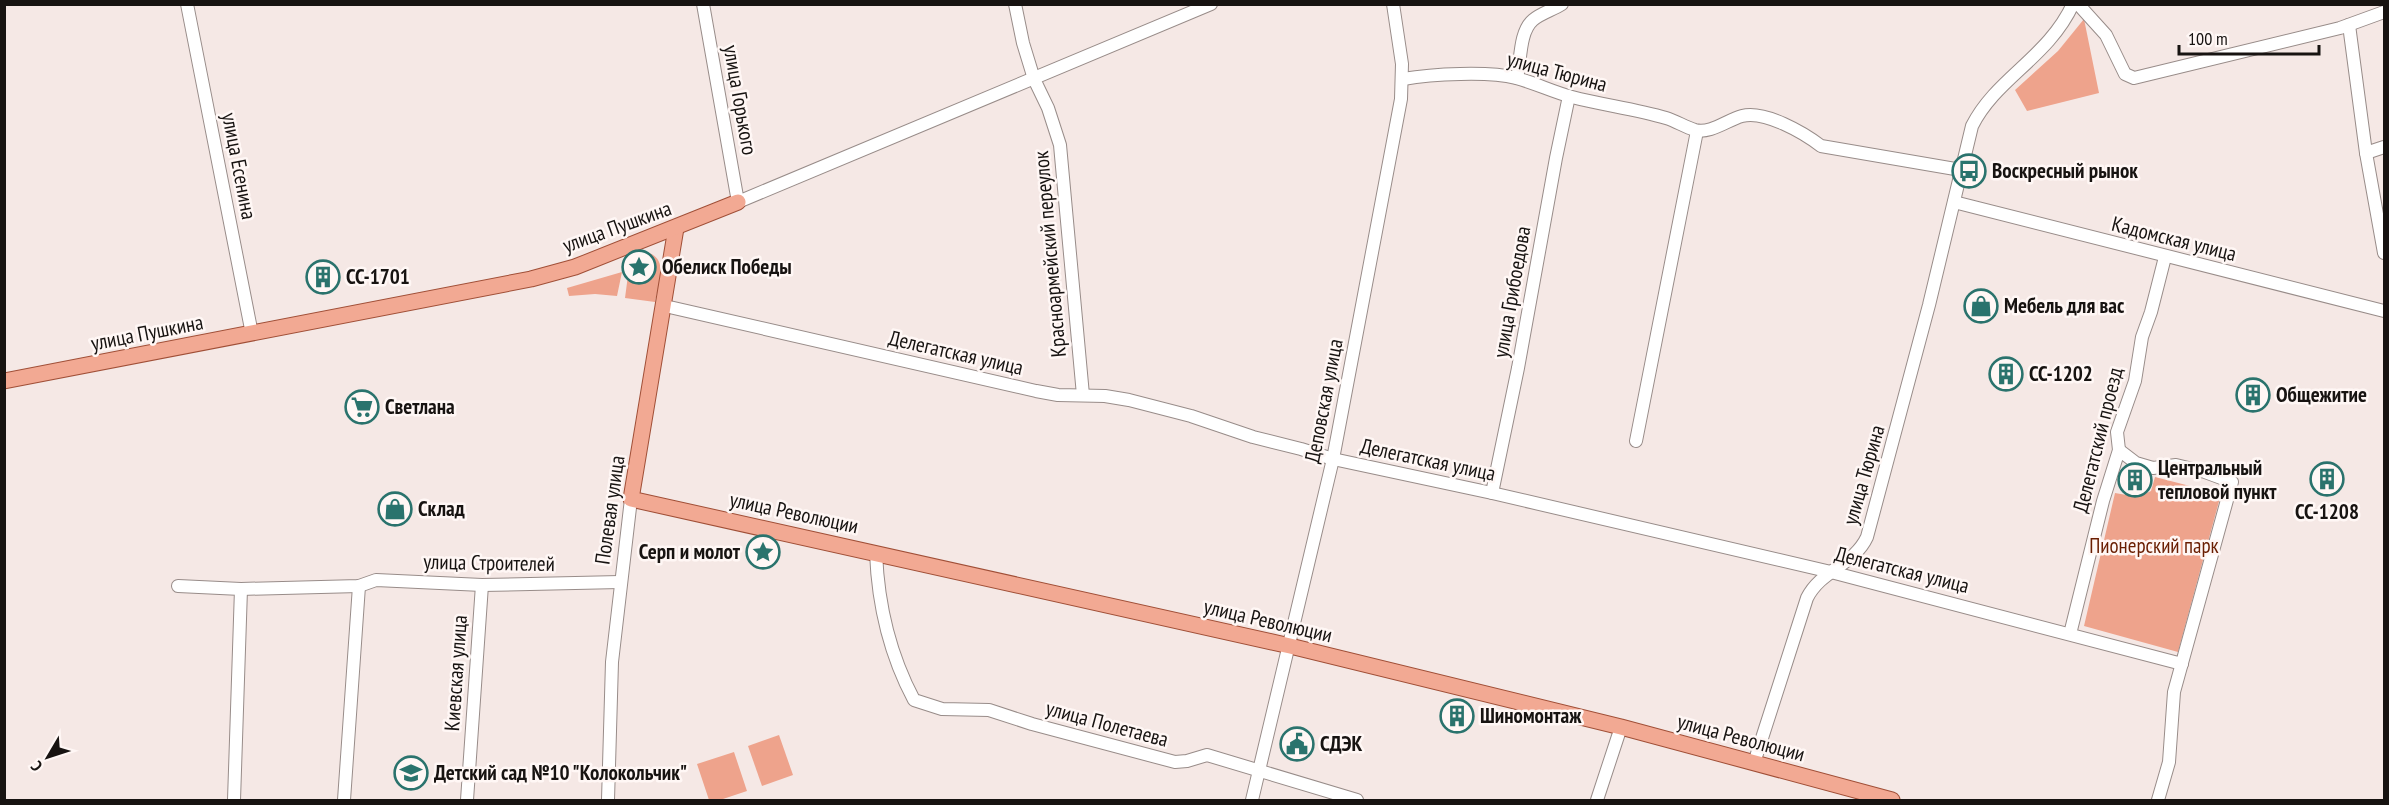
<svg xmlns="http://www.w3.org/2000/svg" width="2389" height="805" font-family="'PT Sans Narrow',sans-serif">
<rect width="100%" height="100%" fill="#f5e8e5"/>
<g fill="#eea38c">
<polygon points="2084,19 2099,93 2027,111 2015,90 2058,51"/>
<path d="M649,253C669,260 658,286 655,302L625,298L630,260Z"/>
<polygon points="622,272 617,296 595,294 569,296 567,288"/>
<polygon points="2155,477 2221,494 2178,652 2084,626 2115,493 2138,497 2151,491"/>
<polygon points="779,735 793,775 762,786 748,746"/>
<polygon points="734,752 747,791 720,800 709,800 697,764"/>
</g>
<g fill="none" stroke-linecap="round" stroke-linejoin="round">
<defs>
<g id="minor">
<polyline points="187,4 252,334"/>
<polyline points="703,4 738,202 1211,4"/>
<polyline points="1015,4 1023,43 1034,79 1048,108 1060,145 1083,395"/>
<polyline points="2078,4 2106,35 2125,74 2134,78 2340,28 2384,12"/>
<polyline points="2349,25 2366,153 2384,253"/>
<path d="M1517,78C1521,61 1519,32 1533,20C1541,13 1553,10 1562,4"/>
<path d="M1403,79C1432,74 1489,71 1516,78C1535,83 1553,92 1572,97C1603,105 1635,109 1666,118C1676,121 1685,127 1695,130C1711,134 1727,120 1742,116C1765,110 1804,133 1821,146L1961,170"/>
<polyline points="2366,153 2384,147"/>
<polyline points="1954,202 2384,311"/>
<polyline points="665,306 1036,391 1058,395 1105,396 1129,400 1191,416 1253,437 1301,449 1333,459 1492,493 1831,572 2182,664"/>
<polyline points="1636,441 1697,131"/>
<polyline points="2119,450 2136,463 2153,468 2176,465 2205,472 2232,482 2174,692 2169,762 2158,800"/>
<polyline points="1492,493 1518,368 1556,158 1569,96"/>
<path d="M876,553C878,603 890,655 914,700L942,709L989,710L1032,724L1175,762L1187,761L1207,755L1357,800"/>
<polyline points="178,586 241,589 234,800"/>
<polyline points="241,589 359,586 376,580 482,585 620,582"/>
<polyline points="2070,634 2103,501 2119,450 2117,432 2135,381 2142,337 2151,312 2165,257"/>
<path d="M1754,763L1807,598C1821,570 1854,565 1867,537L1929,305L1972,126C1996,78 2048,58 2073,4"/>
<polyline points="344,800 359,586"/>
<polyline points="467,800 482,585"/>
<polyline points="608,800 612,662 631,499"/>
<polyline points="1252,800 1333,459 1401,99 1402,64 1393,4"/>
<polyline points="1597,800 1621,727"/>
</g>
<g id="major">
<polyline points="676,228 631,499 1290,646 1621,727 1892,800"/>
<polyline points="4,381 531,279 575,267 738,202"/>
</g>
</defs>
<use href="#minor" stroke="#988c89" stroke-width="14"/>
<use href="#major" stroke="#a04f37" stroke-width="17"/>
<use href="#minor" stroke="#fff" stroke-width="12"/>
<use href="#major" stroke="#f2a993" stroke-width="15"/>
</g>
<defs>
<symbol id="bus-ring" viewBox="-11 -11 22 22"><circle r="9.5" fill="#fff7f5" stroke="#2a736d" stroke-width="1.5"/><path d="M-5-6H5V4H4V6H2V4H-2V6H-4V4H-5ZM-3.5-4V0h7V-4ZM-3.5 1.2v1.5H-2V1.2ZM2 1.2v1.5H3.5V1.2Z" fill="#2a736d"/></symbol>
<symbol id="sight-ring" viewBox="-11 -11 22 22"><circle r="9.5" fill="#fff7f5" stroke="#2a736d" stroke-width="1.5"/><path d="M0-6L1.8-2.2L6-1.7L2.9 1.2L3.7 5.4L0 3.3L-3.7 5.4L-2.9 1.2L-6-1.7L-1.8-2.2Z" fill="#2a736d"/></symbol>
<symbol id="building-ring" viewBox="-11 -11 22 22"><circle r="9.5" fill="#fff7f5" stroke="#2a736d" stroke-width="1.5"/><path d="M-4-6H4V6H1V3H-1V6H-4ZM-2.5-4.3h1.7v1.8h-1.7ZM.8-4.3h1.7v1.8H.8ZM-2.5-1h1.7V.8h-1.7ZM.8-1h1.7V.8H.8Z" fill="#2a736d"/></symbol>
<symbol id="shop-ring" viewBox="-11 -11 22 22"><circle r="9.5" fill="#fff7f5" stroke="#2a736d" stroke-width="1.5"/><path d="M-5-2.5h2.3a2.7 3.5 0 0 1 5.4 0H5L5.5 6h-11ZM-1.5-2.5h3a1.5 2.3 0 0 0-3 0Z" fill="#2a736d"/></symbol>
<symbol id="supermarket-ring" viewBox="-11 -11 22 22"><circle r="9.5" fill="#fff7f5" stroke="#2a736d" stroke-width="1.5"/><path d="M-6-5.5h2.5l.6 2H6L4.5 2H-2.5L-4.4-4H-6ZM-1.5 3.2a1.3 1.3 0 1 0 .1 0ZM3 3.2a1.3 1.3 0 1 0 .1 0Z" fill="#2a736d"/></symbol>
<symbol id="civic-ring" viewBox="-11 -11 22 22"><circle r="9.5" fill="#fff7f5" stroke="#2a736d" stroke-width="1.5"/><path d="M-.6-6.5H3V-4.5H.6V-3L4-1V1h2V6H-6V1h2V-1L-.6-3ZM-1.2 2.5V6h2.4V2.5Z" fill="#2a736d"/></symbol>
<symbol id="school-ring" viewBox="-11 -11 22 22"><circle r="9.5" fill="#fff7f5" stroke="#2a736d" stroke-width="1.5"/><path d="M0-5L7-2L0 1L-7-2ZM-4 1L0 2.5L4 1V4Q0 6-4 4Z" fill="#2a736d"/></symbol>
</defs>
<g fill-rule="evenodd">
<use href="#bus-ring" x="1950" y="152" width="38" height="38"/>
<use href="#sight-ring" x="620" y="248" width="38" height="38"/>
<use href="#building-ring" x="304" y="258" width="38" height="38"/>
<use href="#shop-ring" x="1962" y="287" width="38" height="38"/>
<use href="#building-ring" x="1987" y="355" width="38" height="38"/>
<use href="#building-ring" x="2234" y="376" width="38" height="38"/>
<use href="#supermarket-ring" x="343" y="388" width="38" height="38"/>
<use href="#building-ring" x="2308" y="460" width="38" height="38"/>
<use href="#building-ring" x="2116" y="461" width="38" height="38"/>
<use href="#shop-ring" x="376" y="490" width="38" height="38"/>
<use href="#sight-ring" x="744" y="533" width="38" height="38"/>
<use href="#building-ring" x="1438" y="697" width="38" height="38"/>
<use href="#civic-ring" x="1278" y="725" width="38" height="38"/>
<use href="#school-ring" x="392" y="754" width="38" height="38"/>
</g>
<g text-anchor="middle" stroke-width="5" stroke-linejoin="round" paint-order="stroke">
<g font-size="21" fill="#171311" stroke="#fff7f5">
<text transform="translate(1557 72) rotate(15)" y="7">улица Тюрина</text>
<text transform="translate(740 100) rotate(80)" y="7">улица Горького</text>
<text transform="translate(239 166) rotate(79)" y="7">улица Есенина</text>
<text transform="translate(617 227) rotate(-20)" y="7">улица Пушкина</text>
<text transform="translate(2174 239) rotate(14)" y="7">Кадомская улица</text>
<text transform="translate(1050 254) rotate(-95)" y="7">Красноармейский переулок</text>
<text transform="translate(1512 292) rotate(-80)" y="7">улица Грибоедова</text>
<text transform="translate(147 333) rotate(-11)" y="7">улица Пушкина</text>
<text transform="translate(956 353) rotate(13)" y="7">Делегатская улица</text>
<text transform="translate(1324 401) rotate(-79)" y="7">Деповская улица</text>
<text transform="translate(2098 440) rotate(-76)" y="7">Делегатский проезд</text>
<text transform="translate(1428 460) rotate(12)" y="7">Делегатская улица</text>
<text transform="translate(1864 475) rotate(-74)" y="7">улица Тюрина</text>
<text transform="translate(610 510) rotate(-82)" y="7">Полевая улица</text>
<text transform="translate(794 513) rotate(12)" y="7">улица Революции</text>
<text transform="translate(489 563) rotate(1)" y="7">улица Строителей</text>
<text transform="translate(1902 570) rotate(14)" y="7">Делегатская улица</text>
<text transform="translate(1268 621) rotate(13)" y="7">улица Революции</text>
<text transform="translate(456 673) rotate(-86)" y="7">Киевская улица</text>
<text transform="translate(1107 724) rotate(15)" y="7">улица Полетаева</text>
<text transform="translate(1741 738) rotate(15)" y="7">улица Революции</text>
</g>
<g font-size="21" font-weight="bold" fill="#171311" stroke="#fff7f5" text-anchor="start">
<text x="1992" y="178">Воскресный рынок</text>
<text x="662" y="274">Обелиск Победы</text>
<text x="346" y="284">СС-1701</text>
<text x="2004" y="313">Мебель для вас</text>
<text x="2029" y="381">СС-1202</text>
<text x="2276" y="402">Общежитие</text>
<text x="385" y="414">Светлана</text>
<text x="2158" y="475">Центральный<tspan x="2158" dy="24">тепловой пункт</tspan></text>
<text x="418" y="516">Склад</text>
<text x="2327" y="519" text-anchor="middle">СС-1208</text>
<text x="740" y="559" text-anchor="end">Серп и молот</text>
<text x="1480" y="723">Шиномонтаж</text>
<text x="1320" y="751">СДЭК</text>
<text x="434" y="780">Детский сад №10 "Колокольчик"</text>
</g>
<g font-size="21" fill="#6a1e02" stroke="#fff7f5">
<text x="2154" y="553">Пионерский парк</text>
</g>
</g>
<rect width="2389" height="805" fill="none" stroke="#171311" stroke-width="12"/>
<g transform="translate(48 757) rotate(231)" stroke="#fff7f5" stroke-width="4.5" paint-order="stroke">
<path d="M0-4.5L10 22L0 15L-10 22Z" fill="#171311"/>
<text y="-9" font-size="16" font-weight="bold" text-anchor="middle" fill="#171311">С</text>
</g>
<path d="M2179 45v9h140v-9" fill="none" stroke="#171311" stroke-width="3"/>
<text x="2188" y="45" font-size="18" fill="#171311" stroke="#fff7f5" stroke-width="4.5" paint-order="stroke">100 m</text>
</svg>
